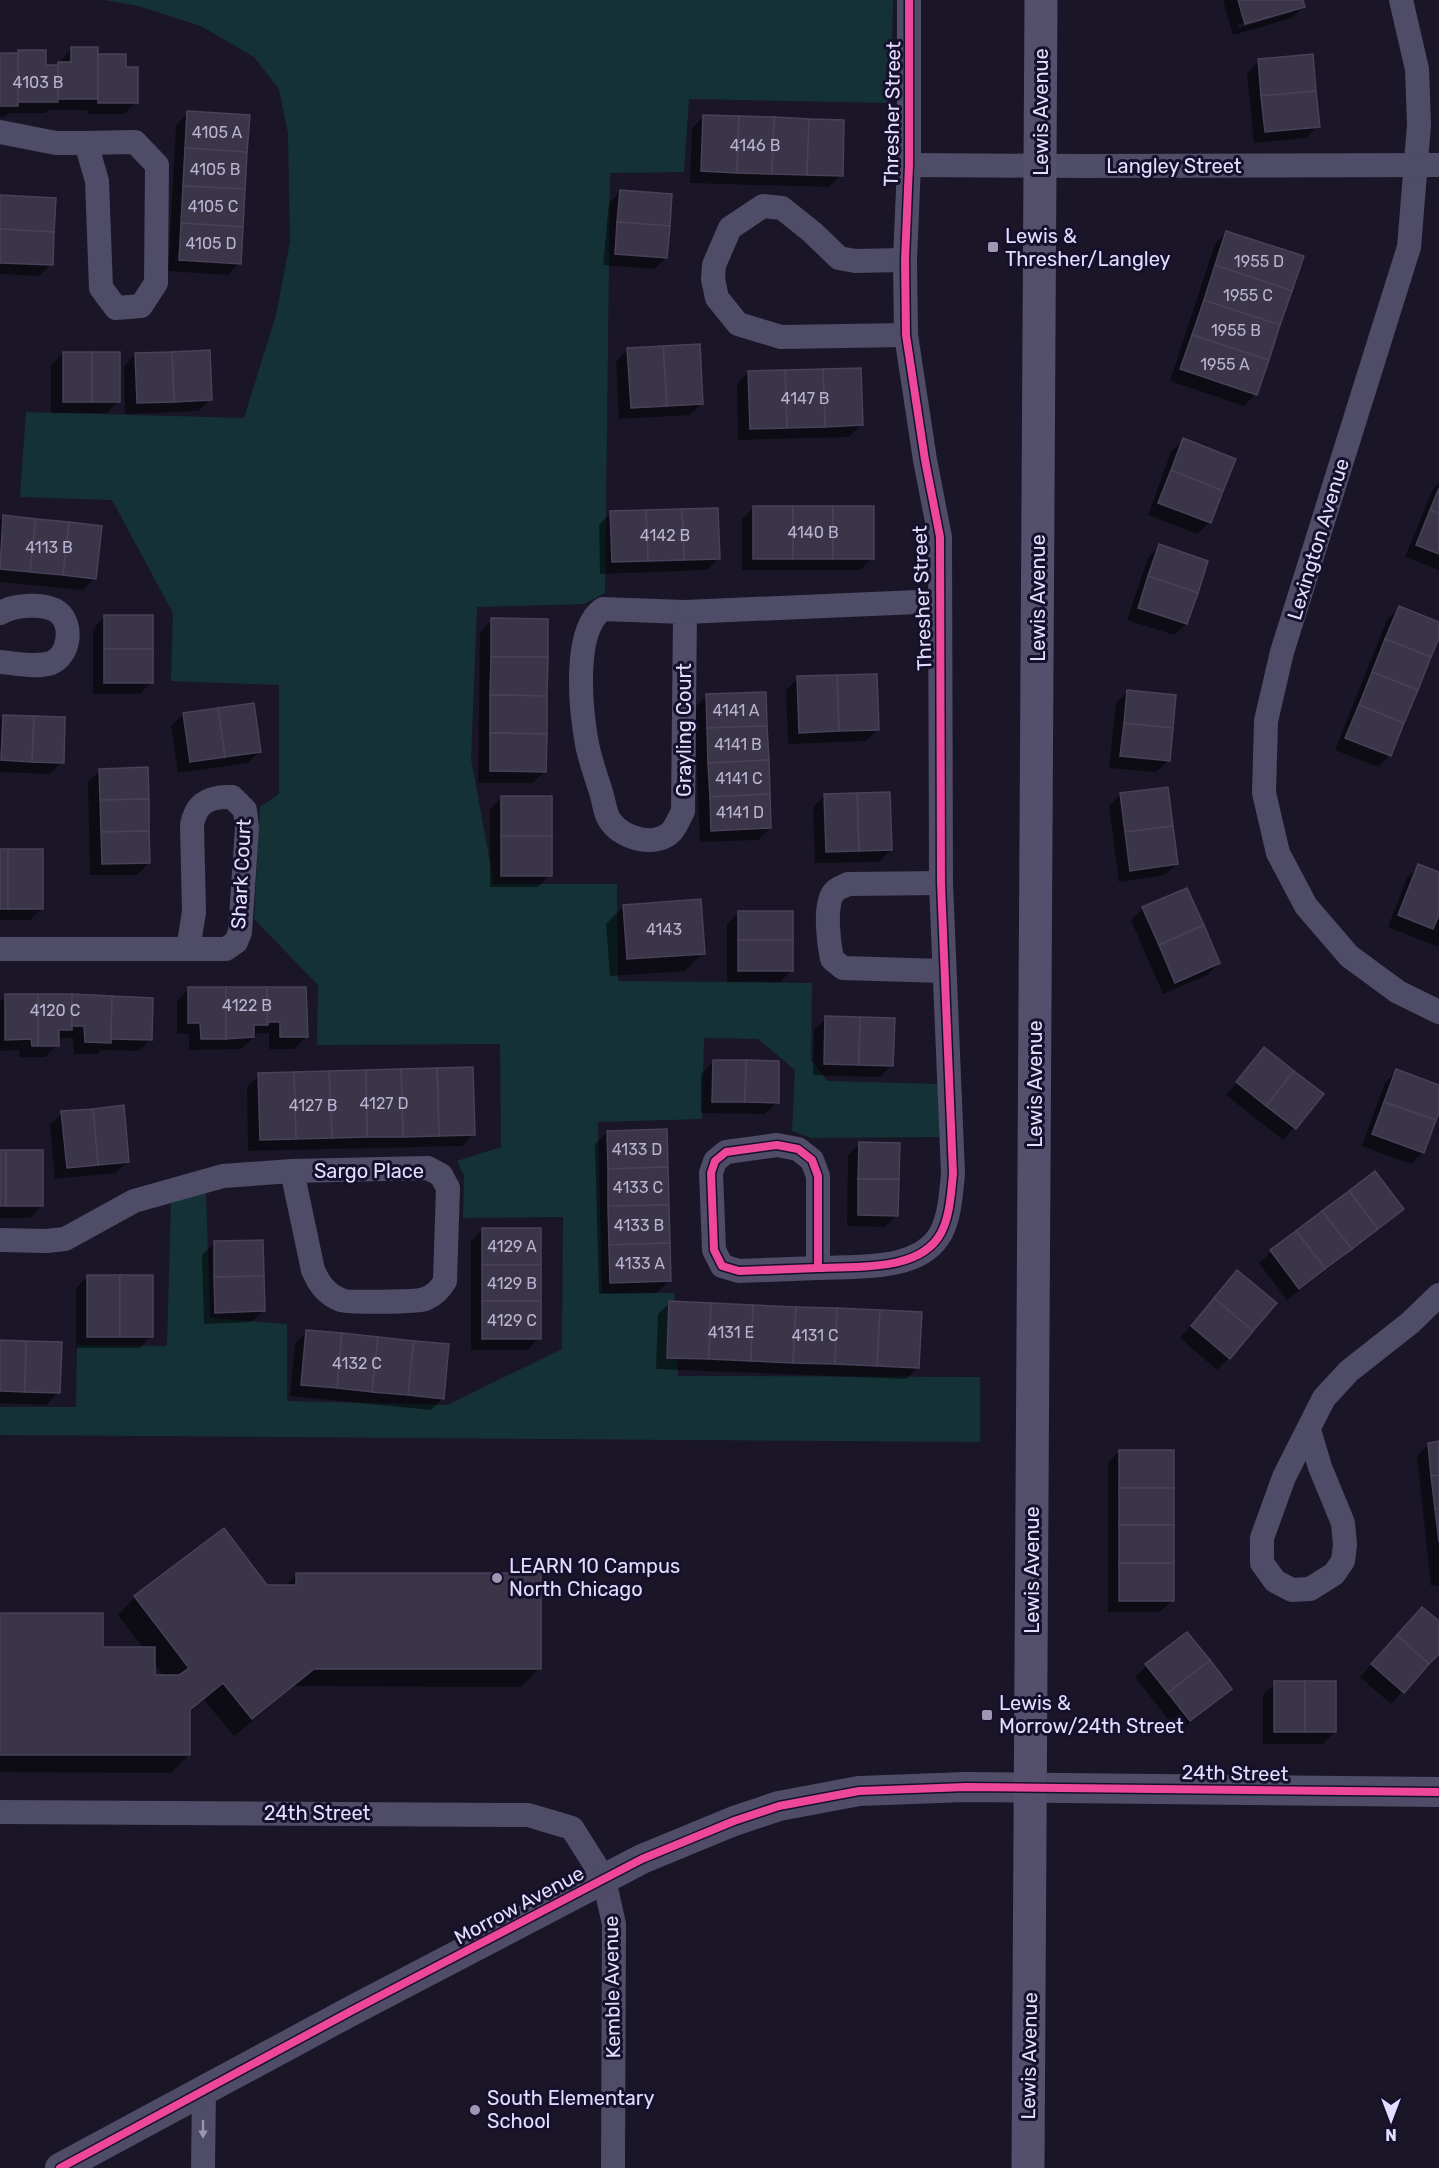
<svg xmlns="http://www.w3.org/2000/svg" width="1439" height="2168" font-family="Rubik,sans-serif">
<rect width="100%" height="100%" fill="#1a1627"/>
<polygon fill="#143236" points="104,0 893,0 891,103 689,99 684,172 610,173 605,593 584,604 477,607 471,759 494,884 617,884 618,981 812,983 811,1060 827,1081 938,1084 939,1137 811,1138 792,1131 795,1070 758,1039 704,1038 702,1119 598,1122 602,1293 674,1293 678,1376 980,1377 980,1442 0,1435 0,1407 76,1407 77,1345 167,1346 171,1203 206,1192 210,1318 287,1324 287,1401 447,1405 562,1349 563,1217 463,1218 464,1176 457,1161 501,1147 500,1044 317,1045 318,985 254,919 260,807 279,794 279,685 171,681 173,613 112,500 20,497 26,412 244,418 276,315 290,242 288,133 279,89 254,57 201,26 138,6"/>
<g fill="#0007" fill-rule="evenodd">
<path d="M1223,0H1302L1304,6L1292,18L1233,35ZM1292,9V12L1238,28V25Z"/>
<polygon points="71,49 124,69 136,102 124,114 87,114 87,110 48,110 45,113 9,113 4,117 0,117 0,55 15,54 18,51 44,66 56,66"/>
<polygon points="1259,61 1318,126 1306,138 1254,143 1247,73"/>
<polygon points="188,113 239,263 228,275 168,271 176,125"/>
<polygon points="704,116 841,175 829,187 690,183 692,128"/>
<polygon points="621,191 666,258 654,269 603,265 609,203"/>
<polygon points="0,196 51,264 39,276 0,274"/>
<polygon points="1227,232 1256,394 1244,406 1170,381 1215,244"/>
<polygon points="627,350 702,403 690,415 619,419 616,362"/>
<polygon points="63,353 119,401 107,413 51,413 51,365"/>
<polygon points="135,354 210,400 198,411 125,414 124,366"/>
<polygon points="748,372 861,425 849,437 738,440 737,384"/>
<polygon points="1183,440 1210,522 1198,534 1148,515 1171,452"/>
<polygon points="1439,483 1439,570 1405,557 1433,489"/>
<polygon points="754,507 872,558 860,570 742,570 742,519"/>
<polygon points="611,513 719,558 707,570 600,574 599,525"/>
<polygon points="3,517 95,578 83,590 0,582 0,520"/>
<polygon points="1159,546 1207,561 1186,624 1174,635 1127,620 1148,558"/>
<polygon points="1399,608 1439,624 1439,634 1390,755 1378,767 1335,750 1387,620"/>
<polygon points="104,617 151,682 140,694 93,694 93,629"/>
<polygon points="492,620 545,771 533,783 478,783 480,632"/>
<polygon points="798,678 878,729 866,741 788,744 786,690"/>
<polygon points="1128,691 1168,761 1156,772 1109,768 1116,703"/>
<polygon points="706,696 770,828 758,840 700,842 694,708"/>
<polygon points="183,714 259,752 248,763 178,773 171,726"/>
<polygon points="3,716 62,762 50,774 0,772 0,720"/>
<polygon points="100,770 149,863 137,875 90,875 88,782"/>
<polygon points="1121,794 1177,864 1165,875 1119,882 1109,806"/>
<polygon points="825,795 891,850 879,862 815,863 813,807"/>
<polygon points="502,797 550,875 538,887 490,887 490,809"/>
<polygon points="0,850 42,908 30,920 0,920"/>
<polygon points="1419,866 1439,874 1439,947 1388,927 1407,878"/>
<polygon points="624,906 703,953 685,971 610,976 606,924"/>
<polygon points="1143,908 1219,963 1207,975 1163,994 1131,920"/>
<polygon points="739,912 792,970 780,982 727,982 727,924"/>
<polygon points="304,988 306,1037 294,1049 269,1049 269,1033 258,1033 241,1049 189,1050 189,1034 177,1034 177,1001 189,989"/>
<polygon points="6,996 151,1039 139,1051 101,1050 97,1054 74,1054 73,1038 63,1038 57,1041 57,1045 45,1057 20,1057 19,1050 0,1051 0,1002"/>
<polygon points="826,1018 892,1065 880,1077 813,1075 814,1030"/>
<polygon points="1264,1049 1322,1095 1283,1140 1226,1095"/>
<polygon points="713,1062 777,1102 765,1114 701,1113 701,1074"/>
<polygon points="1397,1071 1439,1086 1439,1108 1423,1152 1411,1164 1362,1146 1385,1083"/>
<polygon points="259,1075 474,1134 462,1146 248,1151 247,1087"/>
<polygon points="62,1113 128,1161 116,1173 55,1179 50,1125"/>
<polygon points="607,1132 669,1281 657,1293 599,1294 595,1144"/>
<polygon points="860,1144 897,1215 885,1227 847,1226 848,1155"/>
<polygon points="0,1151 42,1206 30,1218 0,1218"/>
<polygon points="1375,1173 1402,1209 1390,1221 1287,1300 1259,1263 1271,1252"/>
<polygon points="483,1229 539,1338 528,1350 471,1350 471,1241"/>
<polygon points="214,1243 263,1311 251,1322 204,1324 202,1255"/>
<polygon points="1237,1272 1229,1358 1217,1370 1180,1338"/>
<polygon points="88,1276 151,1336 140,1348 76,1348 76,1288"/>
<polygon points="670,1303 918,1367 906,1379 656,1369 658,1314"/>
<polygon points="307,1332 443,1398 431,1410 290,1396 295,1343"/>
<polygon points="0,1342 58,1393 46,1405 0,1403"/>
<polygon points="1439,1443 1439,1586 1431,1586 1417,1456 1429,1444"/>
<polygon points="1119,1451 1172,1600 1160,1612 1108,1612 1108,1463"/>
<path d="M297,1574L539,1669L521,1687L294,1686L234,1736L204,1700L189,1713V1755L171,1773L0,1772V1614L101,1648H143L118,1615L135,1597L285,1587ZM153,1662L164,1677H153Z"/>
<polygon points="1411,1620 1439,1623 1439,1651 1391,1704 1360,1677"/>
<polygon points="1146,1666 1230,1689 1219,1700 1178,1732 1135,1677"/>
<polygon points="1275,1683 1335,1732 1323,1744 1263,1744 1263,1695"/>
</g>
<g fill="#3a3548" stroke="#484159" stroke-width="1.5">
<polygon points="1238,0 1303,0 1305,7 1245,24"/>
<polygon points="71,47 98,47 98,99 58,99 58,62 71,62"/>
<polygon points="18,50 46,50 46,65 58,65 58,102 18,102"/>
<rect x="0" y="53" width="18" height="53"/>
<polygon points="98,54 126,54 126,67 138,67 138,103 98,103"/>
<polygon points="1313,54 1316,91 1261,96 1258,59"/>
<polygon points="1316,91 1320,127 1265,132 1261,96"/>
<polygon points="187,111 250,115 247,152 185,148"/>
<polygon points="703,115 739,116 737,173 701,171"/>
<polygon points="739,116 774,117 772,174 737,173"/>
<polygon points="774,117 809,119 807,175 772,174"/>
<polygon points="809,119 844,120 843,176 807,175"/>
<polygon points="185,148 247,152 245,189 183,186"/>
<polygon points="183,186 245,189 243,227 181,223"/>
<polygon points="620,190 672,194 670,226 617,222"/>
<polygon points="0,195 56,198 54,232 0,229"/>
<polygon points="617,222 670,226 667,258 615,254"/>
<polygon points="181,223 243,227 241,264 179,260"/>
<polygon points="0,229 54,232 53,265 0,263"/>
<polygon points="1226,231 1304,256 1292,291 1215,265"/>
<polygon points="1215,265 1292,291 1280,325 1204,300"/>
<polygon points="1204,300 1280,325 1269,360 1192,335"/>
<polygon points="1192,335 1269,360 1257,395 1180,369"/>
<polygon points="700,344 703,404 667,406 663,346"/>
<polygon points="663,346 667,406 631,408 627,348"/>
<polygon points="210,350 212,400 174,402 172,352"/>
<rect x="63" y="352" width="29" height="50"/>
<rect x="92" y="352" width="28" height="50"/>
<polygon points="172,352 174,402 137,403 135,353"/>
<polygon points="861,368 863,425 825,427 823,369"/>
<polygon points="823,369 825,427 787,428 785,370"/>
<polygon points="785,370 787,428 750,429 748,371"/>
<polygon points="1183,438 1236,459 1223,491 1171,470"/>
<polygon points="1171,470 1223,491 1211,523 1158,503"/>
<polygon points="1439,488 1439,513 1430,510"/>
<rect x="753" y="506" width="40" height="53"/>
<rect x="793" y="506" width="40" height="53"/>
<rect x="833" y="506" width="41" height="53"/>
<polygon points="718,508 720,559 684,560 682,509"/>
<polygon points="682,509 684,560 648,561 646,510"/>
<polygon points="646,510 648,561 612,562 610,511"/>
<polygon points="1430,510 1439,513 1439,554 1416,545"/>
<polygon points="3,515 36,519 30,572 0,569"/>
<polygon points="36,519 69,522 63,575 30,572"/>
<polygon points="69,522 102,526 96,579 63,575"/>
<polygon points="1159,544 1208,561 1198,593 1148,576"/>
<polygon points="1148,576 1198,593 1187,624 1138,608"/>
<polygon points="1399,606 1439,622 1439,638 1431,657 1385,639"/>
<rect x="104" y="615" width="49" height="34"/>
<polygon points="491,618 548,619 548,657 491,657"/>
<polygon points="1385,639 1431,657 1418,690 1372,672"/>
<rect x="104" y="649" width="49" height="34"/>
<polygon points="491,657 548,657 547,696 490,695"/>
<polygon points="1372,672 1418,690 1404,723 1359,705"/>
<polygon points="877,674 879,730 839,731 837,675"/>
<polygon points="837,675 839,731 799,733 797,676"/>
<polygon points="1127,690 1176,695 1173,728 1124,723"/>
<polygon points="766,692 767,726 707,728 706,694"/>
<polygon points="490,695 547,696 547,734 490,733"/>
<polygon points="254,703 261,752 225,757 218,708"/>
<polygon points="1359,705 1404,723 1391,756 1345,738"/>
<polygon points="218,708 225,757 190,762 183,713"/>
<polygon points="3,715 34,716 32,762 1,760"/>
<polygon points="34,716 65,717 64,763 32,762"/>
<polygon points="1124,723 1173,728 1170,761 1120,756"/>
<polygon points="767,726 769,760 708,763 707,728"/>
<polygon points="490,733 547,734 546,772 490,771"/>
<polygon points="769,760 770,794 710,797 708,763"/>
<polygon points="148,767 149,799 100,800 99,769"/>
<polygon points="1168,787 1173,826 1125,832 1120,793"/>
<polygon points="890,792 892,850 859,851 857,793"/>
<polygon points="857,793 859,851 826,852 824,794"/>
<polygon points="770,794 771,828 711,831 710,797"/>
<rect x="501" y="796" width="51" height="40"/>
<polygon points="149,799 149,831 101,832 100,800"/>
<polygon points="1173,826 1178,864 1130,871 1125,832"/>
<polygon points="149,831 150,863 102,864 101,832"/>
<rect x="501" y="836" width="51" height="40"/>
<rect x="0" y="849" width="8" height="60"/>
<rect x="8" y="849" width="35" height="60"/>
<polygon points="1418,864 1439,872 1439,915 1433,929 1398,915"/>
<polygon points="1187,888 1204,925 1159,945 1142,907"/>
<polygon points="701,899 705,954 627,959 623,905"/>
<rect x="738" y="911" width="55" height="29"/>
<polygon points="1204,925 1220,963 1175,983 1159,945"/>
<rect x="738" y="940" width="55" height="31"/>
<polygon points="188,987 226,987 226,1039 201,1039 200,1023 188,1023"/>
<polygon points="226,987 267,987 268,1025 254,1025 254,1037 226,1039"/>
<polygon points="267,987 306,987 308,1037 280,1037 280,1022 267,1022"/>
<polygon points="5,994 38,994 38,1046 32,1046 31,1039 5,1040"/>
<polygon points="38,994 72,994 72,1030 59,1030 59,1046 38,1046"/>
<polygon points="72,994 112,996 111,1043 85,1042 84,1026 72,1026"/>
<polygon points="112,996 153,998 152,1040 111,1039"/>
<polygon points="825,1016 860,1017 859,1065 824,1064"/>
<polygon points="860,1017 895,1018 893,1066 859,1065"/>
<polygon points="1264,1047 1294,1071 1266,1106 1236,1082"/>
<polygon points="713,1060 746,1060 745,1102 712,1102"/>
<polygon points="746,1060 779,1061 779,1103 745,1102"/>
<polygon points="473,1067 475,1135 439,1136 437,1068"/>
<polygon points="437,1068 439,1136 403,1137 401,1069"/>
<polygon points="401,1069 403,1137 367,1137 366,1070"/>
<polygon points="1396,1069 1439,1085 1439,1113 1436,1120 1384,1102"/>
<polygon points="366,1070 367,1137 332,1138 329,1071"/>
<polygon points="329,1071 332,1138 296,1139 294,1072"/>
<polygon points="1294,1071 1324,1094 1296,1129 1266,1106"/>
<polygon points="294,1072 296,1139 260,1140 258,1073"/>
<polygon points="1384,1102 1436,1120 1424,1153 1372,1134"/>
<polygon points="124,1105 129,1162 98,1165 93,1109"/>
<polygon points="93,1109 98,1165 67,1168 61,1111"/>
<polygon points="667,1129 668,1167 608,1169 607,1131"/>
<polygon points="859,1142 900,1143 899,1179 858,1179"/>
<rect x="0" y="1150" width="6" height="56"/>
<rect x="6" y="1150" width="37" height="56"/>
<polygon points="668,1167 669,1205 608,1206 608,1169"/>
<polygon points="1375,1171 1404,1209 1378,1229 1349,1191"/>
<polygon points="858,1179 899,1179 898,1216 858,1215"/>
<polygon points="1349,1191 1378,1229 1352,1249 1322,1211"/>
<polygon points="669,1205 670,1243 609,1245 608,1206"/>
<polygon points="1322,1211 1352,1249 1325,1269 1296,1231"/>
<rect x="482" y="1228" width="59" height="37"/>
<polygon points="1296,1231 1325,1269 1299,1289 1270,1250"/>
<polygon points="263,1240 264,1276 214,1277 214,1241"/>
<polygon points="670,1243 671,1281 610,1283 609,1245"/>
<rect x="482" y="1265" width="59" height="36"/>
<polygon points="1237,1270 1277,1303 1253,1331 1214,1298"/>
<rect x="87" y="1275" width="33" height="62"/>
<rect x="120" y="1275" width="33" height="62"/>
<polygon points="264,1276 265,1311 215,1313 214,1277"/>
<polygon points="1214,1298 1253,1331 1230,1359 1191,1326"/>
<rect x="482" y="1301" width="59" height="38"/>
<polygon points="669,1301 711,1303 709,1359 667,1358"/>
<polygon points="711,1303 753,1305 751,1361 709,1359"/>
<polygon points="753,1305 796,1307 793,1363 751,1361"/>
<polygon points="796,1307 837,1308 835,1364 793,1363"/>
<polygon points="837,1308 880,1310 877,1366 835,1364"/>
<polygon points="880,1310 922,1312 919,1368 877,1366"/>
<polygon points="306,1330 342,1333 337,1388 301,1385"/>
<polygon points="342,1333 378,1337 372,1392 337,1388"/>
<polygon points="378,1337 414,1341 408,1395 372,1392"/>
<polygon points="0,1340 26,1341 25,1392 0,1391"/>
<polygon points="26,1341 62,1342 60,1393 25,1392"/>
<polygon points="414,1341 449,1344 444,1399 408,1395"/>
<polygon points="1439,1441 1439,1475 1431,1476 1428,1443"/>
<rect x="1119" y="1450" width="55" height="38"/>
<polygon points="1439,1475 1439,1508 1435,1509 1431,1476"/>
<rect x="1119" y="1488" width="55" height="37"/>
<polygon points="1439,1508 1439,1542 1435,1509"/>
<rect x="1119" y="1525" width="55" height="38"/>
<polygon points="224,1528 267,1585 296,1585 296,1573 541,1573 541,1669 314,1669 252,1719 223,1683 190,1710 190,1755 0,1755 0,1613 103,1613 103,1647 155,1647 155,1675 179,1675 189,1668 134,1596"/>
<rect x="1119" y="1563" width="55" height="38"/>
<polygon points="1422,1607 1439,1621 1439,1654 1429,1664 1397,1635"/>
<polygon points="1187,1632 1210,1660 1168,1693 1145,1664"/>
<polygon points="1397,1635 1429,1664 1404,1693 1371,1664"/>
<polygon points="1210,1660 1232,1689 1190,1721 1168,1693"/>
<rect x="1274" y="1681" width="31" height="51"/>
<rect x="1305" y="1681" width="31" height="51"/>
</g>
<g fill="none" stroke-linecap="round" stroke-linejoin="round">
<g stroke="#4f4c67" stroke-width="24">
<polyline points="1401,0 1417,69 1419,125 1409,247 1282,652 1266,721 1264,793 1278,853 1306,906 1349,956 1398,992 1439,1012"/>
<polyline points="0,132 56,143 86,143"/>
<polygon points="135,142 157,165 156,283 141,306 116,308 101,288 97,181 86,143"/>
<polyline points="909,165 1081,166 1439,165"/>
<polyline points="905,260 855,261 839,258 812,232 782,208 763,206 730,228 714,265 713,279 717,298 738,324 781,337 906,335"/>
<path d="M603,609L685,612L683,811C680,817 676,826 672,831C657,848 623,839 611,822C605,815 604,801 601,792C596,776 590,760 587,744C581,711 572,630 603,609Z"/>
<polyline points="685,612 940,601"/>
<path d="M0,613C14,605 44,602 58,612C74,625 69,656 51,663C36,668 15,663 0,662"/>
<path d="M941,883L848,884C844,886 838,888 835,891C823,902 829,944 832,959L843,968L944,971"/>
<path d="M0,949H226L236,942L240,932L247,828L245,810L232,797C210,796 196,802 192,825L194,912L188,949"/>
<path d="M0,1240L46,1241L65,1239L134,1201L223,1176L292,1171L428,1168L441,1175L448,1188L445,1281C440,1290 435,1295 425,1299C417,1302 348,1303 341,1300C326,1294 319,1284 313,1270L292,1171"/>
<path d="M818,1268L739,1271L722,1266L714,1250L711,1173L715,1161L726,1152L777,1145L798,1149L812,1160L818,1176V1268C857,1266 920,1272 941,1233C950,1216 951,1193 953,1174L941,883L940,537L925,460L906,335L905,260L909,165V0"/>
<polyline points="1309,1430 1320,1467 1343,1523 1345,1545 1343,1561 1334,1574 1310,1589 1292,1590 1275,1581 1262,1563 1262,1538 1284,1477 1324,1398 1349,1371 1410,1323 1439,1295"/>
<polyline points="0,1812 528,1815 572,1828 604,1879 614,1924 613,2168"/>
<polyline points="203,2168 204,2090"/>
</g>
<polyline stroke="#4f4c67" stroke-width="30" points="60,2168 353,2010 642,1859 734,1821 779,1806 859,1791 966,1787 1439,1792"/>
<polyline stroke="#534f6d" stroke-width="33" points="1028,2168 1041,0"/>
<defs>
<g id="cycleway">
<path d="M818,1268L739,1271L722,1266L714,1250L711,1173L715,1161L726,1152L777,1145L798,1149L812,1160L818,1176V1268C857,1266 920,1272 941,1233C950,1216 951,1193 953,1174L941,883L940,537L925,460L906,335L905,260L909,165V0"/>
<polyline points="60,2168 353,2010 642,1859 734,1821 779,1806 859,1791 966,1787 1439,1792"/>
</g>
</defs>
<use href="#cycleway" stroke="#17102d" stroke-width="11"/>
<use href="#cycleway" stroke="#ed469a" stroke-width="8"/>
</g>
<defs><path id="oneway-solid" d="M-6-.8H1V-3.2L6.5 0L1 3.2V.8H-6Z" transform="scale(1.5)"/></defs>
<use fill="#9994b3" href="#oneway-solid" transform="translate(203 2129) rotate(90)"/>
<g fill="#9d97b3" stroke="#17102d" stroke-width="2">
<rect x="987" y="241" width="12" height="12" rx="3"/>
<circle cx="497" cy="1578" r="6"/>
<rect x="981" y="1709" width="12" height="12" rx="3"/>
<circle cx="475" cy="2110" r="6"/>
</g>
<g text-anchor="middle" stroke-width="6" stroke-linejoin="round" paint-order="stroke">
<g font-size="16" fill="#b9b3d1">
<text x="38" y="88">4103 B</text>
<text x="217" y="138">4105 A</text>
<text x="755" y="151">4146 B</text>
<text x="215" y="175">4105 B</text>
<text x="213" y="212">4105 C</text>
<text x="211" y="249">4105 D</text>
<text x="1259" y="267">1955 D</text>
<text x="1248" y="301">1955 C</text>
<text x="1236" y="336">1955 B</text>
<text x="1225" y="370">1955 A</text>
<text x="805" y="404">4147 B</text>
<text x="813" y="538">4140 B</text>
<text x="665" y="541">4142 B</text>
<text x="49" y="553">4113 B</text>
<text x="736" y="716">4141 A</text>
<text x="738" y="750">4141 B</text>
<text x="739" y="784">4141 C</text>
<text x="740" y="818">4141 D</text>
<text x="664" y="935">4143</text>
<text x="247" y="1011">4122 B</text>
<text x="55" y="1016">4120 C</text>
<text x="384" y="1109">4127 D</text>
<text x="313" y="1111">4127 B</text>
<text x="637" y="1155">4133 D</text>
<text x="638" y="1193">4133 C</text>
<text x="639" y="1231">4133 B</text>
<text x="512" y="1252">4129 A</text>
<text x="640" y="1269">4133 A</text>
<text x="512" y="1289">4129 B</text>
<text x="512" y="1326">4129 C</text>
<text x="731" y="1338">4131 E</text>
<text x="815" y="1341">4131 C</text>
<text x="357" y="1369">4132 C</text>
</g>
<g font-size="20" fill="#e3ddff" stroke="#17102d">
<text transform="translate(1041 112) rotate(-90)" y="7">Lewis Avenue</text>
<text transform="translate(892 114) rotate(-89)" y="7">Thresher Street</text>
<text x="1174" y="173">Langley Street</text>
<text transform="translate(1318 539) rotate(-73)" y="7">Lexington Avenue</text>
<text transform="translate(922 598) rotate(-92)" y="7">Thresher Street</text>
<text transform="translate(1038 598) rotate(-90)" y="7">Lewis Avenue</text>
<text transform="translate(684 730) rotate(-90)" y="7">Grayling Court</text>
<text transform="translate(241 874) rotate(-87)" y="7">Shark Court</text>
<text transform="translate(1035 1084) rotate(-90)" y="7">Lewis Avenue</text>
<text x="369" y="1178">Sargo Place</text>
<text transform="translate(1032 1570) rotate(-90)" y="7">Lewis Avenue</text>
<text transform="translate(1235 1773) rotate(1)" y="7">24th Street</text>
<text x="317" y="1820">24th Street</text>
<text transform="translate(519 1905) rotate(-28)" y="7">Morrow Avenue</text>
<text transform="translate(612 1987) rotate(-91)" y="7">Kemble Avenue</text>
<text transform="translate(1029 2056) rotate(-89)" y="7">Lewis Avenue</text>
</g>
<g font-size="20" fill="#e3ddff" stroke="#17102d" text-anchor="start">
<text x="1005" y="243">Lewis &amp;<tspan x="1005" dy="23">Thresher/Langley</tspan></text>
<text x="509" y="1573">LEARN 10 Campus<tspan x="509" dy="23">North Chicago</tspan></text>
<text x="999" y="1710">Lewis &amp;<tspan x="999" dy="23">Morrow/24th Street</tspan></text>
<text x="487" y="2105">South Elementary<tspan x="487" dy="23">School</tspan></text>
</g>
</g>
<g transform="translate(1391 2120) rotate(180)" stroke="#17102d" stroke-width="4.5" paint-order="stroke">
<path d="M0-4.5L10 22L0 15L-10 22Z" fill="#e3ddff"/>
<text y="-9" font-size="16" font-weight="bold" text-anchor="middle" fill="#e3ddff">N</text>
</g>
</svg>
